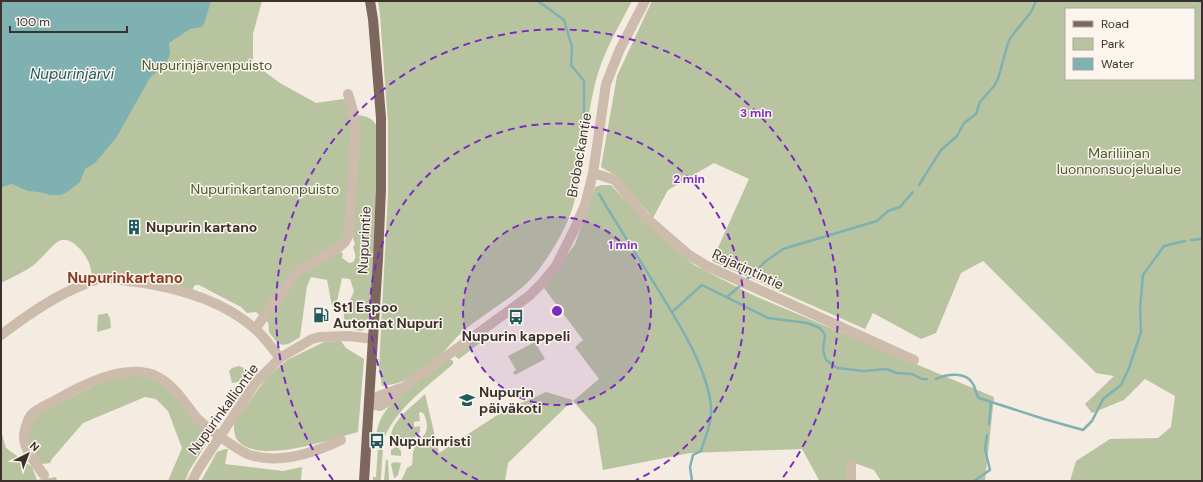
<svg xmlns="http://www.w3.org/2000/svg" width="1203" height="482" font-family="'DM Sans',sans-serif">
<rect width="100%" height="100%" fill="#f4ebe1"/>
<g fill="#b8c4a0" fill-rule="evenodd">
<path d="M176,1H262L253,34V66L265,72L280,83L316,103L343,99L348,102L351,113L347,231L339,243L303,263L260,316L256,312L247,313L241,307L199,285H195L192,290L93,278C91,273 91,267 89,263C85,253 71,235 59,241C53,244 41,259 34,265C24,272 12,277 1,283V188L12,184Z"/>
<path d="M378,1H632C618,28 602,54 595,84C585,123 585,164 574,203C567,228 552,252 537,272C518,296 484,313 461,333C452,341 445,352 436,360C429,366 411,378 403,381C396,384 389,385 382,386L379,368L388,193V124L380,15Z"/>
<path d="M652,1H1202V481H1070L1076,461L1110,439L1158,438L1171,427L1175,396L1145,379L1124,400L1092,413L1085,404L1114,376L1096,373L983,261L961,273L936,333L921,339L873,313L865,329L712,261L749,179L714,163L668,190L653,218L618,177L601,167L617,76ZM1066,9H1194V79H1066Z"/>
<path d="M359,115C368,117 373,118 377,127L378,169L371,296L369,325L362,331C350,331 339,320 346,308C349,302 352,297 354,291L350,279L342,278L336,306H332L327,280L311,277L307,286L300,337C292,342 283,350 275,340C274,338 270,334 269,332C268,327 270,324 266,320L302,272L340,251L343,254L342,258L349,263L353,262C357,257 355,253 353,247L355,244L352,235L358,116Z"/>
<polygon points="602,185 611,185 644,221 694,265 755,296 994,397 985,481 881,481 874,470 849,461 848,481 822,481 819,480 802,449 690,453 603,470 596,427 573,401 599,379 575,347 583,340 544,288 575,244 595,187"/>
<polygon points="107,313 110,318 111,328 97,332 98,315"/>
<polygon points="480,337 482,339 481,342 459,359 456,357 455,355"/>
<path d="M341,341L346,348L364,359L358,432C331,439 260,465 238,441C234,436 234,429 234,423L266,378L287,360L324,342Z"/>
<polygon points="535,342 545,359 515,375 513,372 516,370 508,356"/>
<path d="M450,359L453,361V364C428,386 399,406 385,436H376C377,429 379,421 383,415C396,394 430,374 450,359Z"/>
<polygon points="239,366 242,367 247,371 246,372 247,374 243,381 232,383 229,371 232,368"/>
<polygon points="132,375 151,377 164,385 208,431 206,444 189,471 185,481 168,481 182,448 168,411 156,399 145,397 83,423 52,459 50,463 43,464 37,461 28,441 29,424 41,412 106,380"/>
<path d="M546,392L573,400L508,463L505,481H401L407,468L412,465C413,460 412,453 414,449C422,434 432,434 424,414L421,412L419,413L420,421L414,422V427L420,426V432L411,441L407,437L405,439L394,438L391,435C394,418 414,405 425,394L439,453L511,406L529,400Z"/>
<polygon points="1,431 6,448 32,467 37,480 56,477 57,481 1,481"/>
<polygon points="397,446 401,451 401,456 391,455 391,450"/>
<polygon points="378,447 383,447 381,478 380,481 373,481 373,477 376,477"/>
<polygon points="225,449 228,449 225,464 283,471 302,467 301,481 201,481 217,452"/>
<polygon points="386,459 388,461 389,481 384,481"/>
<polygon points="394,462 401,463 398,475 395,478 394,478 391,464"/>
</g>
<path fill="#7fb0b2" d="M1,1H211L204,24L201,27L190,29L169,43C169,47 170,50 170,53C169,62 158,72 151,76L116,138L95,163L85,169L80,182L67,192L61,195H51L39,192L28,191L12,184L1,188Z"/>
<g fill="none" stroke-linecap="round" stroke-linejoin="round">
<g stroke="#7fb0b2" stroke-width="2.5">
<polyline points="538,1 564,20 572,47 571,65 584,81 584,114"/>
<polyline points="919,185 941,150 957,136 964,123 976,114 980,102 994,86 998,79 1008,43 1011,37 1031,12 1036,1"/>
<path d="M599,194C615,221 632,248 649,275C670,309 714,374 711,416C710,427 704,440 701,451L693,455L690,467L692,481"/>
<polyline points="1191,240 1202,239"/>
<polyline points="746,280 766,261 783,249 877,221 888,211 900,207 913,192"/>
<polyline points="727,297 740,286"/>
<polyline points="672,312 702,285 768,318 807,323 820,328 825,335 823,350 826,360 837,368 864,371 886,369 897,373 912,374 922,379 927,379"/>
<path d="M936,379C947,374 966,371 973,384C976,389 975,394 979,398L1044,419L1083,430L1092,421L1103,399L1121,385L1129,368L1141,332L1140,309L1143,275L1164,246L1185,241"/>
<polyline points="989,424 991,402"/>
<polyline points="974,481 990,470 985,449 987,435"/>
</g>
<g stroke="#cdbbac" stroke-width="10">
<polyline points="593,173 615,180 645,217 689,255 707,266 914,360"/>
<polyline points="255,329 293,277 301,269 338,248 345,242 349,234 355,138 353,111 348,94"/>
<path d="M1,335C26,316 54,296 83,285C88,283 93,280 98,279C110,277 125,281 137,282C179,288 222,300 254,328C264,336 272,348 280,358"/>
<polyline points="369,404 380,406 389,401 404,387 529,296 543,282 556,266 574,230 585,205 593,173 606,84 620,49 645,1"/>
<polyline points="369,404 379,396 401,388"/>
<polyline points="851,464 851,481"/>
<path d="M44,475C36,464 23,449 24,435C25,429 27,421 31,415C36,409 47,405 54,401C80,386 123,363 154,375C174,384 183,401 196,417C204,426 240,452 250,455C279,464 314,453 341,440"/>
<polyline points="192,481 199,468 256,382 280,358 312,339 320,337 349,336 373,339"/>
</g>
<polyline stroke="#7d675c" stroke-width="10" points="364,481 378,259 381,189 381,118 373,19 370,1"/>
</g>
<circle cx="557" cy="311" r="94" fill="#7b2cbf" fill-opacity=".12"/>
<g fill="none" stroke="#7b2cbf" stroke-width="2" stroke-dasharray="7 5">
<circle cx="557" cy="311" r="94"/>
<path d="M478 480A187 187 0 1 1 636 480"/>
<path d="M333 480A281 281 0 1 1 781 480"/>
</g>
<defs>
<symbol id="building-bare" viewBox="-9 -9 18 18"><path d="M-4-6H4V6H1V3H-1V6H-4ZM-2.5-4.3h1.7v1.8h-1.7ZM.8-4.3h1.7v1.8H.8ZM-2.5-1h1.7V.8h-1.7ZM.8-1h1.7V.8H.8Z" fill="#1f5a5e" stroke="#fbf5ee" stroke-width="2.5" paint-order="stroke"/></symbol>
<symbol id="fuel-bare" viewBox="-9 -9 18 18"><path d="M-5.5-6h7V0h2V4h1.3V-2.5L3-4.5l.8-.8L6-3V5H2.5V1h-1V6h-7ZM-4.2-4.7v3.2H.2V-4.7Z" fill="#1f5a5e" stroke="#fbf5ee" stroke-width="2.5" paint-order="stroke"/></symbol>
<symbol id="bus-bare" viewBox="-9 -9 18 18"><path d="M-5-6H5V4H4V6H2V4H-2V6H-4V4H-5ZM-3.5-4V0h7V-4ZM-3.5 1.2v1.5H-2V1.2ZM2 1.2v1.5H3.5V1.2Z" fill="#1f5a5e" stroke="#fbf5ee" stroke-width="2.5" paint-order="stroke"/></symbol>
<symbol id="school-bare" viewBox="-9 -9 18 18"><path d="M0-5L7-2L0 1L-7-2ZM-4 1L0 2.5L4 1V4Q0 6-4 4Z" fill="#1f5a5e" stroke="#fbf5ee" stroke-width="2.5" paint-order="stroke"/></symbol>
</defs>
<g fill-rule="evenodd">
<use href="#building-bare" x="123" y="216" width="22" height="22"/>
<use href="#fuel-bare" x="310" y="304" width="22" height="22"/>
<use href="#bus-bare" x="505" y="306" width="22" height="22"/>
<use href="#school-bare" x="456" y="389" width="22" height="22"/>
<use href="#bus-bare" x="366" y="430" width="22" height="22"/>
</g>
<g text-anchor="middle" stroke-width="3" stroke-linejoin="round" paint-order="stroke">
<g font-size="14" fill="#4a5a2e" stroke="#fbf5ee">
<text x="207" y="70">Nupurinjärvenpuisto</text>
<text x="1119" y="158">Mariliinan<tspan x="1119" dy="16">luonnonsuojelualue</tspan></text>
<text x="265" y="194">Nupurinkartanonpuisto</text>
</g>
<g font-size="14" fill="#3b302b" stroke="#fbf5ee">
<text transform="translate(579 155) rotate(-80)" y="5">Brobackantie</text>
<text transform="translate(364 240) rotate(-87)" y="5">Nupurintie</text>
<text transform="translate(748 269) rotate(25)" y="5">Rajarintintie</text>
<text transform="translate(223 409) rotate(-54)" y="5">Nupurinkalliontie</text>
</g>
<g font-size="14" font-weight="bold" fill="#3b302b" stroke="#fbf5ee" text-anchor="start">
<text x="146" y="232">Nupurin kartano</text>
<text x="333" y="312">St1 Espoo<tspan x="333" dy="16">Automat Nupuri</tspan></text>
<text x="516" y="341" text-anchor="middle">Nupurin kappeli</text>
<text x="479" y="397">Nupurin<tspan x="479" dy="16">päiväkoti</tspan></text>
<text x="389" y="446">Nupurinristi</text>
</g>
<g font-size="15" font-style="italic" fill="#1f5a5e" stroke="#fbf5ee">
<text x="72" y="79">Nupurinjärvi</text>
</g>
<g font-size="15" font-weight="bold" fill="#8c3b22" stroke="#fbf5ee">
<text x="125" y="283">Nupurinkartano</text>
</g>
</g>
<circle cx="557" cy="311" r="6" fill="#7b2cbf" stroke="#fbf5ee" stroke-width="2"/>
<g font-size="12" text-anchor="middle" font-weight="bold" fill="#7b2cbf" stroke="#fbf5ee" stroke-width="3" stroke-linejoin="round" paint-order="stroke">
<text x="756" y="117">3 min</text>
<text x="689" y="183">2 min</text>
<text x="623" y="249">1 min</text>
</g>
<rect width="1203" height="482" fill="none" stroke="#3b302b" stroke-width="4"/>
<rect x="1065" y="8" width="130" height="72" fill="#fbf5ee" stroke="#aea6a0"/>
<rect x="1073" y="21" width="20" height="6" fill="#7d675c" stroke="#aea6a0"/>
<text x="1101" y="28" font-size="12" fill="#3b302b">Road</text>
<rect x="1073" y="38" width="20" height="12" fill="#b8c4a0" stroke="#aea6a0"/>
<text x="1101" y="48" font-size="12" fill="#3b302b">Park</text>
<rect x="1073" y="58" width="20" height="12" fill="#7fb0b2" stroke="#aea6a0"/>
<text x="1101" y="68" font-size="12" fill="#3b302b">Water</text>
<g transform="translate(28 454) rotate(42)" stroke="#fbf5ee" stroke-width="3" paint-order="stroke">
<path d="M0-3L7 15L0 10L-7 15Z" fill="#3b302b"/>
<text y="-6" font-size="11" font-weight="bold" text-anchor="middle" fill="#3b302b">N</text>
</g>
<path d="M10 26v6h117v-6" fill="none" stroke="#3b302b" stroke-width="2"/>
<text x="16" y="26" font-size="12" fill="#3b302b" stroke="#fbf5ee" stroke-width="3" paint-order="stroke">100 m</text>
</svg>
